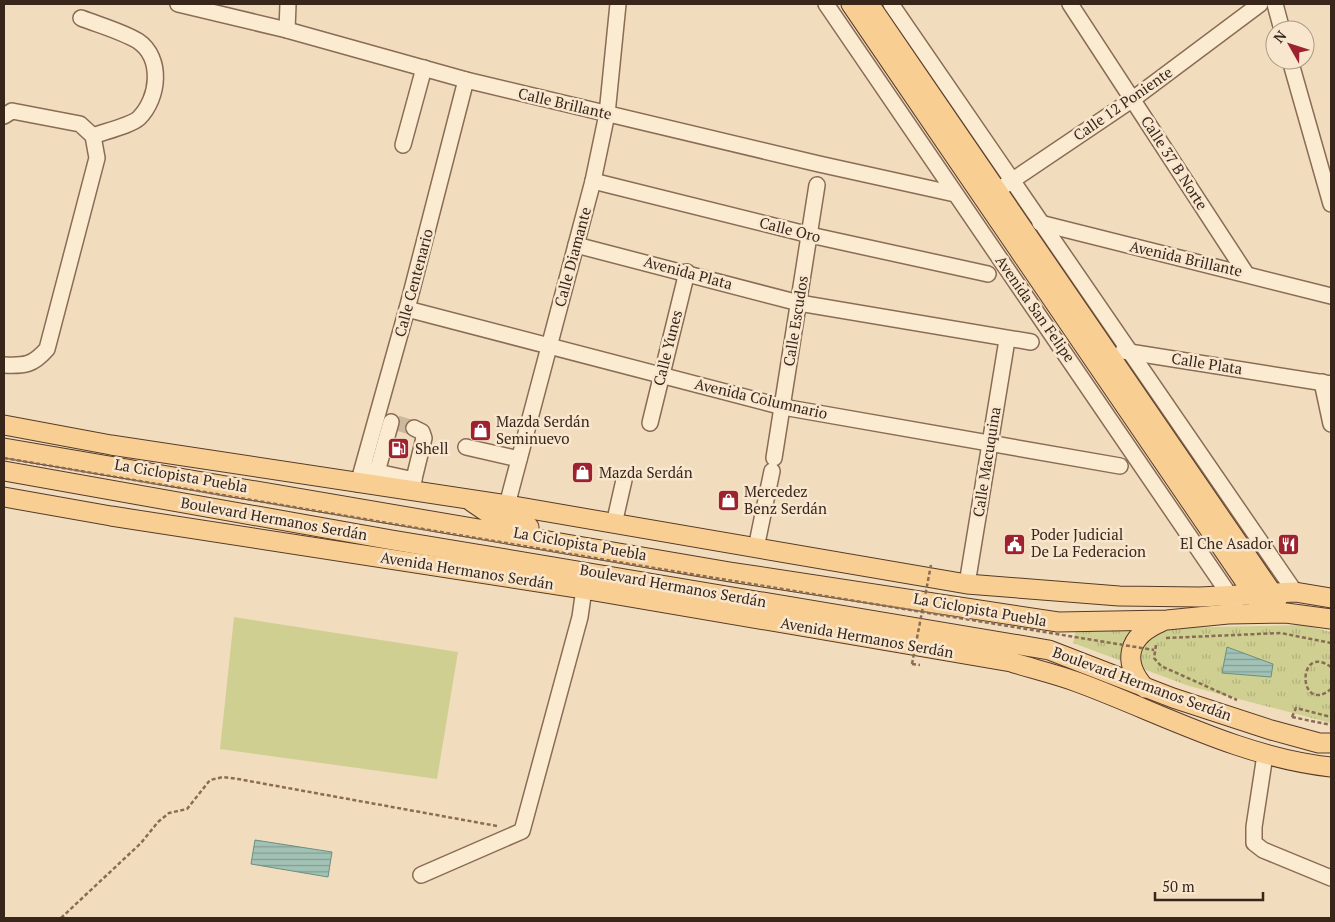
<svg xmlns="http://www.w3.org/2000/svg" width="1335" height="922" font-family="'PT Serif',serif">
<defs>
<pattern id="park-tufts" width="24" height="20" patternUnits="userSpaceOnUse" patternTransform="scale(1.25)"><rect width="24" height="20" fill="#cecf91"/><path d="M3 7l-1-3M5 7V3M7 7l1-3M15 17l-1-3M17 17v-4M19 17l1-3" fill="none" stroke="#b2b27c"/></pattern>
<pattern id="water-rules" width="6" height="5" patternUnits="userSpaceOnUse" patternTransform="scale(1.25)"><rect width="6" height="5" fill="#a2c2b5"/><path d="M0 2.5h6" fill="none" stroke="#859d92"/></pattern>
</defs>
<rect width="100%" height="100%" fill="#f1ddbe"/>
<polygon fill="#cecf91" points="234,617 458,652 437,779 220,749"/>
<polygon fill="url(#park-tufts)" points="1304,625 1331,632 1331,723 1189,686 1073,643 1076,630"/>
<g fill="url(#water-rules)" stroke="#689082">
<polygon points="1227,647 1273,664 1271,677 1222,673"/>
<polygon points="255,840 332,852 328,877 251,864"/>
</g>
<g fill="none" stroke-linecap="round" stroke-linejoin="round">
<polyline stroke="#ccb89d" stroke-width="15" stroke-dasharray="15 8" stroke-linecap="butt" points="397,423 414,428"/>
<defs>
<g id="minor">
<polyline points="178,4 287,30 466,80 819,164 955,194"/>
<polyline points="826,4 1235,603"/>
<polyline points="891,4 1295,592"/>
<polyline points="1070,4 1245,272"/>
<polyline points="1275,4 1282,30"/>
<path d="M81,18C99,25 121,31 138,41C163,58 159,98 139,118C132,125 103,132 93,136"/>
<polyline points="287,30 288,4"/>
<polyline points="1290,60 1331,204"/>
<path d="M4,116L12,111L80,124L93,136L97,158L47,349C33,365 25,366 4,365"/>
<polyline points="403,145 424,68"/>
<polyline points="593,181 810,235 988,274"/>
<polyline points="1004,186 1133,99 1260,4"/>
<polyline points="1040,223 1331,296"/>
<polyline points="576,245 799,303 1031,342"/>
<polyline points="407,309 783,407 1120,466"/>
<polyline points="1123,351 1331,384"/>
<polyline points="1322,382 1331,424"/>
<polyline points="650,423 687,272"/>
<polyline points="466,447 519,459"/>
<polyline points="774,458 817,185"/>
<polyline points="368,470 414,480"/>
<polyline points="358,484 407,309 466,80"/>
<polyline points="373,486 391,422"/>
<polyline points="411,491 424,438 422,432 414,428"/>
<polyline points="507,505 593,181 607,114 618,4"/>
<polyline points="614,524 624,480"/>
<polyline points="756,548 772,471"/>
<polyline points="967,584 1007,340"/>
<polyline points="1265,755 1254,827 1254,843 1263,850 1331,878"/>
<polyline points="421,875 522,831 580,617 584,589"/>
</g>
<g id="major">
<polyline points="851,4 1259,602"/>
<polyline points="869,4 1277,600"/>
<polyline points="4,425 111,445 507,505 967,584 1119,596 1200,597 1295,592 1331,598"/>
<polyline points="4,448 730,572 1058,622 1167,620 1228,614 1286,613 1331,619"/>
<polyline points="4,471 392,540 1049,650 1173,698 1271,730 1319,743 1331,743"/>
<path d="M4,497L111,516L584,589L1011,662C1033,669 1056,674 1077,682C1161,713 1240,757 1331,767"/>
<polyline points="472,502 494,517 529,527"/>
<path d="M1145,688C1121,661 1128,636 1161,622"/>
</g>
</defs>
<use href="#minor" stroke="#8a6c55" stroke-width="18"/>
<use href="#major" stroke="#573b2a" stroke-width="21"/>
<g stroke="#8a6c55" stroke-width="2.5" stroke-dasharray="4 2.5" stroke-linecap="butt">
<polyline points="1166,638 1281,633 1331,643"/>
<polyline points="1156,645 1154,658 1161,666 1237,700"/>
<polyline points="912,664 920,665"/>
<path d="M1331,667C1296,642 1298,716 1331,689"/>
<polyline points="1292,717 1331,725"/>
<polyline points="1292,717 1296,708 1331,717"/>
<polyline points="61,918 141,843 158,822 169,813 187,809 210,780 223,777 238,779 497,826"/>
</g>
<use href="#minor" stroke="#fbebd1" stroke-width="15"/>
<use href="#major" stroke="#f8ce92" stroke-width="19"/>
<g stroke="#8a6c55" stroke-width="2.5" stroke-dasharray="4 2.5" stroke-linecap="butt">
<polyline points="4,458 630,564 1154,650"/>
<polyline points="912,664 931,565"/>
</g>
</g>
<defs>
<symbol id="shop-square" viewBox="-11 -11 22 22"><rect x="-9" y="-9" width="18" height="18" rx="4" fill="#9d212e" stroke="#f8e7ce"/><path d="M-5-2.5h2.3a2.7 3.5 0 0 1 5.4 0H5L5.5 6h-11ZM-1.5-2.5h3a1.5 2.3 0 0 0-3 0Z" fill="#fff"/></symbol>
<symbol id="fuel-square" viewBox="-11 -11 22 22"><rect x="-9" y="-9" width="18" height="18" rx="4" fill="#9d212e" stroke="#f8e7ce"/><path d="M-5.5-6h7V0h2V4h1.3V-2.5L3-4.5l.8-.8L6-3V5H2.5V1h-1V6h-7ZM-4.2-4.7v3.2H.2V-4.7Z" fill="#fff"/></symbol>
<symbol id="civic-square" viewBox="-11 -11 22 22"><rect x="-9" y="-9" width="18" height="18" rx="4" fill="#9d212e" stroke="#f8e7ce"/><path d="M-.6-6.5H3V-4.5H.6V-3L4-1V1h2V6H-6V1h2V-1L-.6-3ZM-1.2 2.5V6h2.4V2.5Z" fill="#fff"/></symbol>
<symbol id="restaurant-square" viewBox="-11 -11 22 22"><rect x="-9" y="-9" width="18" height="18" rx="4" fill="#9d212e" stroke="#f8e7ce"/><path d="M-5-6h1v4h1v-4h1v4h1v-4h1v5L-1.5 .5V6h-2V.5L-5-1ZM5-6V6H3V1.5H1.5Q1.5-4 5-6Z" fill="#fff"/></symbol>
</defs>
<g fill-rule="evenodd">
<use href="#shop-square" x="468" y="418" width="25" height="25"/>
<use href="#fuel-square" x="386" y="436" width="25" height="25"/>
<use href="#shop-square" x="570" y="460" width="25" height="25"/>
<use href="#shop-square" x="716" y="488" width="25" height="25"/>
<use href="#civic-square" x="1002" y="532" width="25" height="25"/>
<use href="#restaurant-square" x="1276" y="532" width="25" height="25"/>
</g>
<g text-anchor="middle" stroke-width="5" stroke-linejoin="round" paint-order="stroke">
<g font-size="15" fill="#38261b" stroke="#f8e7ce">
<text transform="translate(565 104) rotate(13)" y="5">Calle Brillante</text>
<text transform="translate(1123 104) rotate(-35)" y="5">Calle 12 Poniente</text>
<text transform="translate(1174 163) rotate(57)" y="5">Calle 37 B Norte</text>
<text transform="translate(790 230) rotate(14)" y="5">Calle Oro</text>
<text transform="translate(573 257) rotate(-75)" y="5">Calle Diamante</text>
<text transform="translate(1186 259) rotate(13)" y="5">Avenida Brillante</text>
<text transform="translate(688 273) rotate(15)" y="5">Avenida Plata</text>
<text transform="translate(414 283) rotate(-75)" y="5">Calle Centenario</text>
<text transform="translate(1035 309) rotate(55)" y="5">Avenida San Felipe</text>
<text transform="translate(796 321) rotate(-81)" y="5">Calle Escudos</text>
<text transform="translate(668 348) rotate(-76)" y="5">Calle Yunes</text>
<text transform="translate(1207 364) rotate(9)" y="5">Calle Plata</text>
<text transform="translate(761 399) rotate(13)" y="5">Avenida Columnario</text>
<text transform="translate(987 462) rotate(-81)" y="5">Calle Macuquina</text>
<text transform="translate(181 476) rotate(10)" y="5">La Ciclopista Puebla</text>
<text transform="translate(274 519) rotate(10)" y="5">Boulevard Hermanos Serdán</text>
<text transform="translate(580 544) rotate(10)" y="5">La Ciclopista Puebla</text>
<text transform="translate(467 571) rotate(9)" y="5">Avenida Hermanos Serdán</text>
<text transform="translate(673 586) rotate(10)" y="5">Boulevard Hermanos Serdán</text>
<text transform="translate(980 610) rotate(10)" y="5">La Ciclopista Puebla</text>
<text transform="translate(867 638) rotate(10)" y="5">Avenida Hermanos Serdán</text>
<text transform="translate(1142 684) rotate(20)" y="5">Boulevard Hermanos Serdán</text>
</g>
<g font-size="15" fill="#38261b" stroke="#f8e7ce" text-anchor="start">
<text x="496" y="427">Mazda Serdán<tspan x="496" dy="17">Seminuevo</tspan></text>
<text x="415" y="454">Shell</text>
<text x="599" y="478">Mazda Serdán</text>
<text x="744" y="497">Mercedez<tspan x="744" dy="17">Benz Serdán</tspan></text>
<text x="1031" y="540">Poder Judicial<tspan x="1031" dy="17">De La Federacion</tspan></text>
<text x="1273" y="549" text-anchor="end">El Che Asador</text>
</g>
</g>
<rect width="1335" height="922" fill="none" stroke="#38261b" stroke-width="10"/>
<g transform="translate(1290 45) rotate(309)"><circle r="24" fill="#f8e7ce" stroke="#ab9a86"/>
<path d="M0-4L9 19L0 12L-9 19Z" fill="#9d212e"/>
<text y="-8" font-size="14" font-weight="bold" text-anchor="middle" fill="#38261b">N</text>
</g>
<path d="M1155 892v8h108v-8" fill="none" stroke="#38261b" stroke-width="2.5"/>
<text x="1162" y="892" font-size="15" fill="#38261b" stroke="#f8e7ce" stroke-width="4" paint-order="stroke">50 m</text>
</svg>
